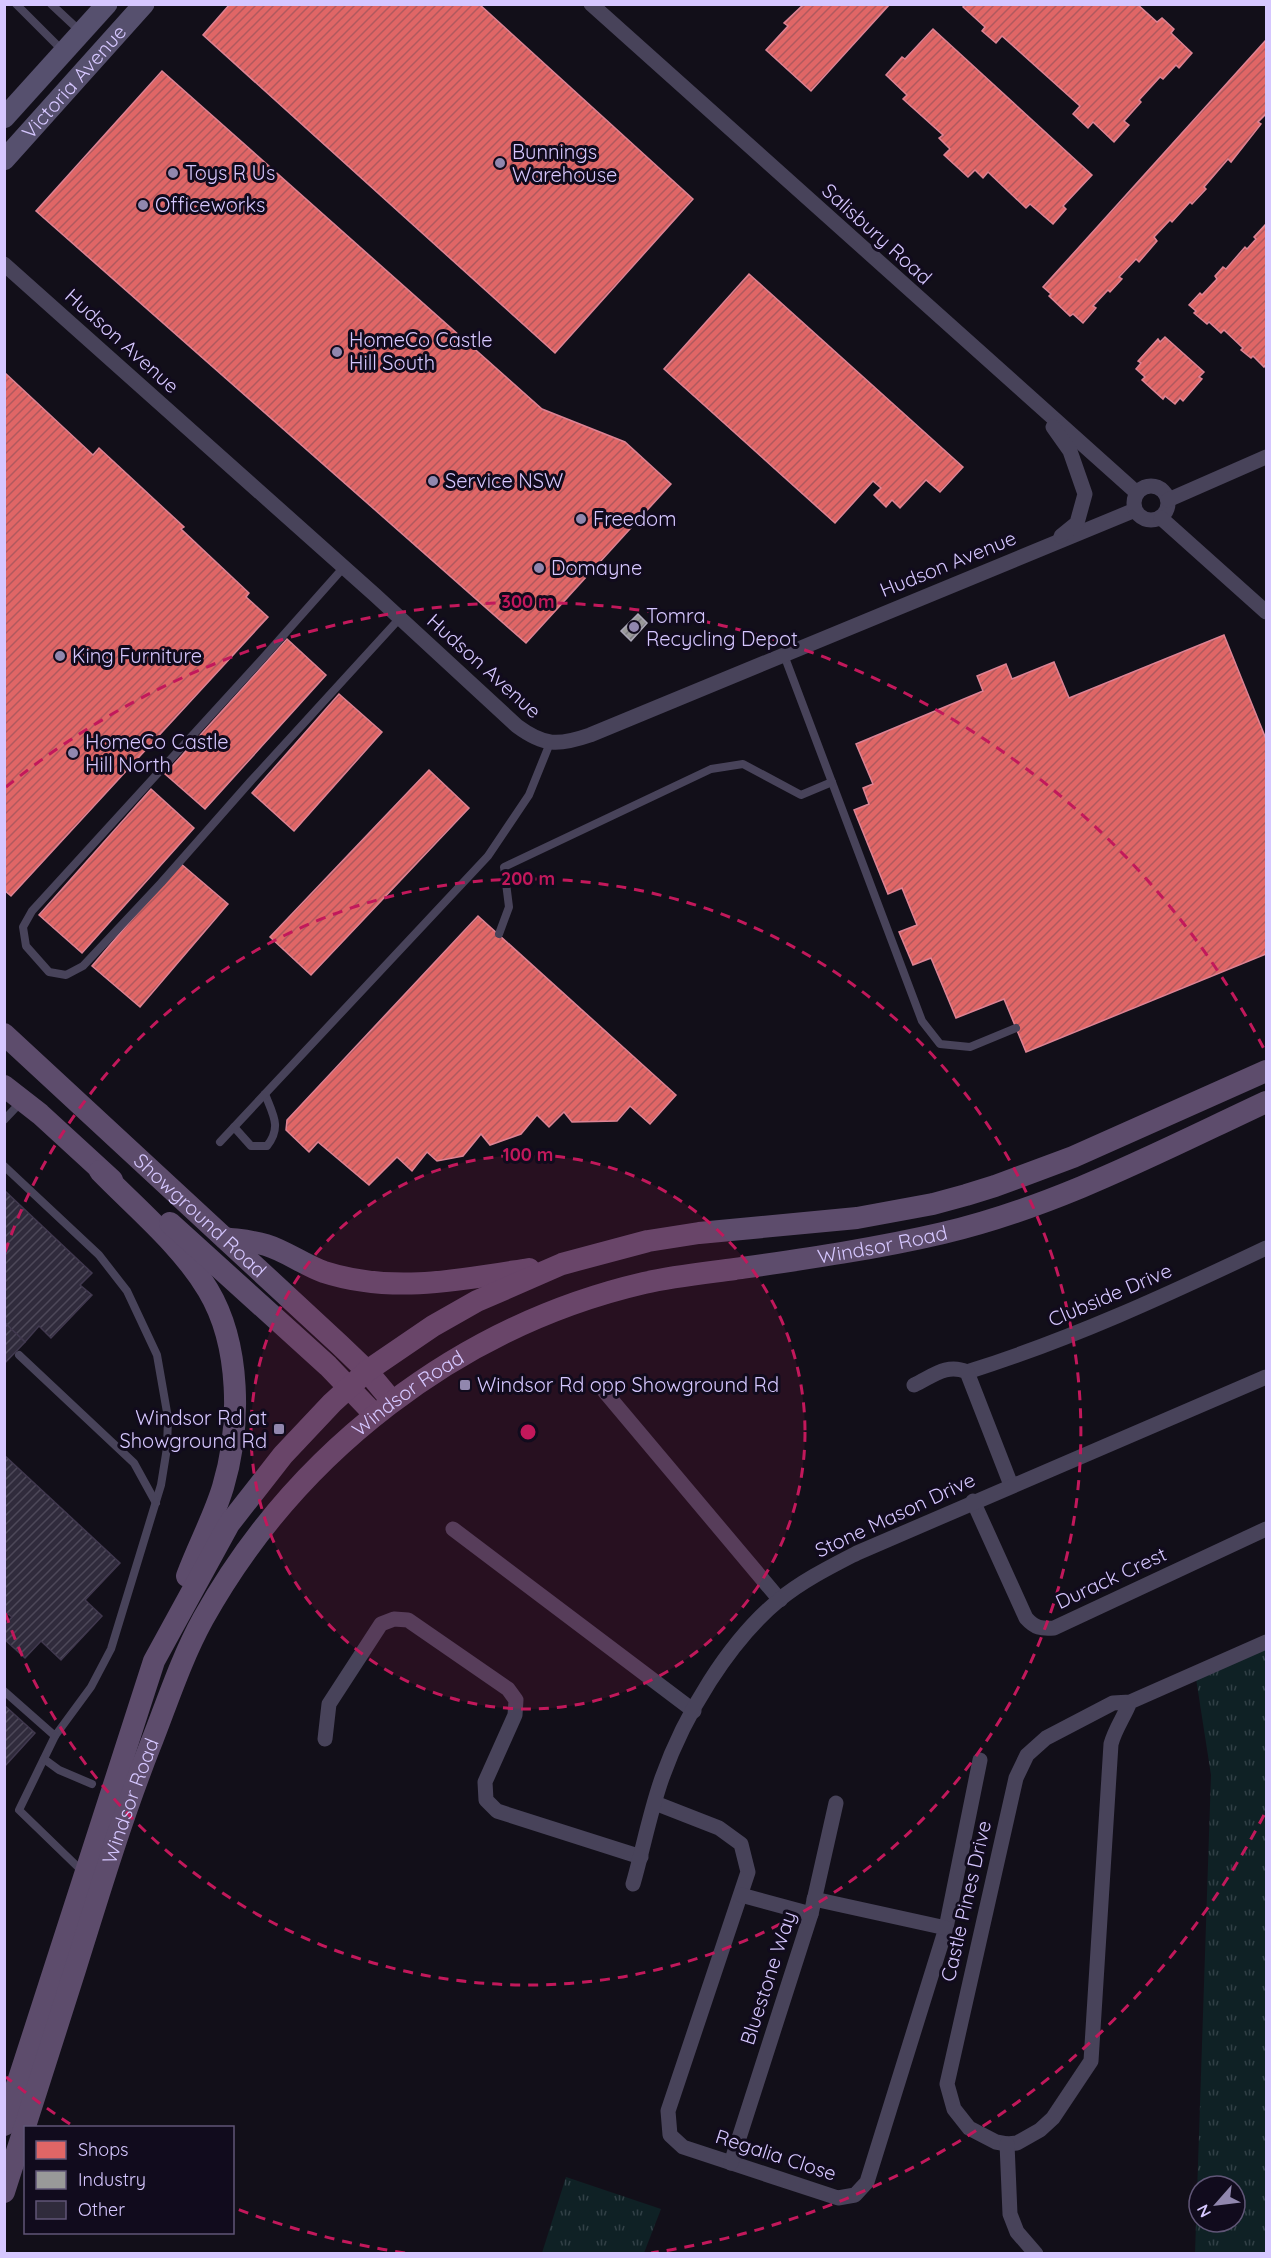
<svg xmlns="http://www.w3.org/2000/svg" width="1271" height="2258" font-family="Quicksand,sans-serif">
<defs>
<pattern id="grass-tufts" width="24" height="20" patternUnits="userSpaceOnUse" patternTransform="scale(1.5)"><rect width="24" height="20" fill="#0f2125"/><path d="M3 7l-1-3M5 7V3M7 7l1-3M15 17l-1-3M17 17v-4M19 17l1-3" fill="none" stroke="#314046"/></pattern>
<pattern id="shops-hatch" width="6" height="6" patternUnits="userSpaceOnUse" patternTransform="scale(1.5)"><rect width="6" height="6" fill="#e06666"/><path d="M-1 1l2-2M0 6l6-6M5 7l2-2" fill="none" stroke="#b0595e"/></pattern>
<pattern id="industry-hatch" width="6" height="6" patternUnits="userSpaceOnUse" patternTransform="scale(1.5)"><rect width="6" height="6" fill="#999"/><path d="M-1 1l2-2M0 6l6-6M5 7l2-2" fill="none" stroke="#7e7d82"/></pattern>
<pattern id="building-hatch" width="6" height="6" patternUnits="userSpaceOnUse" patternTransform="scale(1.5)"><rect width="6" height="6" fill="#302b3c"/><path d="M-1 1l2-2M0 6l6-6M5 7l2-2" fill="none" stroke="#4d4859"/></pattern>
</defs>
<rect width="100%" height="100%" fill="#120f19"/>
<g fill="url(#grass-tufts)" fill-rule="evenodd">
<path d="M1266,1642V2253L1195,2254L1211,1775L1195,1672ZM1199,2186H1235V2222H1199Z"/>
<polygon points="566,2177 661,2209 644,2253 542,2253"/>
</g>
<g fill="url(#shops-hatch)" stroke="#dd8394" stroke-width="1.5">
<polygon points="230,4 479,4 693,199 555,353 203,35"/>
<polygon points="804,4 890,4 811,91 766,50 788,26 784,23"/>
<polygon points="965,4 1137,4 1157,22 1162,18 1174,29 1171,33 1192,53 1179,68 1176,65 1163,79 1160,77 1139,100 1141,102 1124,121 1129,125 1114,142 1093,122 1088,128 1073,114 1080,106 1002,36 996,43 982,31 985,27 963,7"/>
<polygon points="933,29 1092,175 1063,206 1066,209 1053,224 1030,204 1026,208 988,172 983,178 975,170 968,177 944,155 950,149 939,138 943,135 903,99 907,95 886,75 902,57 905,59"/>
<polygon points="1266,40 1266,114 1258,122 1261,124 1231,162 1228,159 1204,187 1206,189 1192,204 1190,202 1172,222 1170,220 1154,237 1157,241 1139,262 1136,259 1119,277 1122,279 1110,292 1108,290 1093,306 1096,308 1083,323 1073,314 1070,316 1049,296 1051,294 1043,287"/>
<polygon points="162,71 542,409 625,442 671,484 526,643 36,211"/>
<polygon points="1266,224 1266,364 1264,367 1253,356 1251,358 1241,350 1243,348 1224,330 1221,333 1209,322 1207,324 1194,313 1196,311 1189,305 1200,293 1202,295 1217,279 1215,276 1223,267 1226,269 1245,247 1247,249 1256,239 1254,237"/>
<polygon points="749,274 963,467 940,492 926,480 900,508 892,500 886,507 874,495 881,488 873,481 835,523 664,369"/>
<polygon points="1165,337 1204,372 1199,377 1202,379 1183,401 1180,398 1175,404 1165,396 1163,399 1142,380 1145,377 1136,369 1141,363 1138,361 1158,339 1160,342"/>
<polygon points="4,372 93,455 99,448 184,527 181,529 249,593 246,597 268,617 11,896 4,890"/>
<polygon points="1224,635 1266,739 1266,954 1026,1052 1004,999 956,1018 931,958 913,965 899,932 917,925 902,888 888,894 854,810 869,804 863,788 873,784 856,744 983,691 977,676 1006,664 1012,679 1054,662 1069,698"/>
<polygon points="287,639 326,675 205,809 165,774"/>
<polygon points="339,694 382,732 294,831 252,793"/>
<polygon points="429,770 469,808 311,975 270,937"/>
<polygon points="151,789 194,828 82,953 39,915"/>
<polygon points="180,863 228,904 140,1007 92,966"/>
<polygon points="478,916 676,1095 650,1124 630,1106 617,1121 572,1122 564,1112 549,1127 537,1115 521,1134 490,1145 481,1134 463,1156 437,1161 427,1152 412,1171 397,1157 369,1185 318,1142 309,1152 286,1130 287,1120"/>
</g>
<polygon fill="url(#industry-hatch)" stroke="#aba7b8" stroke-width="1.5" points="638,614 647,623 631,641 621,631"/>
<g fill="url(#building-hatch)" stroke="#40384e" stroke-width="1.5">
<polygon points="4,1190 92,1273 80,1285 92,1295 51,1338 39,1326 25,1342 4,1322"/>
<polygon points="4,1322 25,1342 4,1364"/>
<polygon points="4,1455 120,1563 85,1600 102,1616 61,1660 41,1641 25,1658 4,1639 4,1625 12,1617 4,1611"/>
<polygon points="4,1705 35,1733 4,1767"/>
</g>
<g fill="none" stroke-linecap="round" stroke-linejoin="round">
<g stroke="#48435a" stroke-width="8">
<polyline points="16,4 63,51"/>
<polyline points="51,4 81,32"/>
<polyline points="344,567 264,657 32,911 23,927 26,946 49,972 66,975 83,966 161,883 250,782 400,618"/>
<polyline points="784,655 922,1021 940,1044 970,1047 1016,1028"/>
<polyline points="499,934 509,907 504,867 711,769 743,764 801,795 832,782"/>
<polyline points="4,1120 21,1102"/>
<path d="M234,1127L251,1146H267C282,1127 273,1115 265,1094"/>
<polyline points="220,1142 488,856 529,795 550,743"/>
<polyline points="4,1166 99,1255 127,1291 157,1355 168,1418 167,1448 161,1485 111,1649 91,1687 55,1736 4,1691"/>
<polyline points="19,1355 134,1463 156,1503"/>
<polyline points="55,1736 19,1810 82,1871"/>
<polyline points="44,1759 59,1770 92,1784"/>
</g>
<g stroke="#48435a" stroke-width="15">
<polyline points="591,4 1137,493"/>
<path d="M4,264L375,595L517,726C544,746 558,746 590,735L1135,510"/>
<polyline points="1053,427 1070,451 1085,494 1077,523 1061,536"/>
<circle cx="1151" cy="503" r="17"/>
<polyline points="1168,500 1266,457"/>
<polyline points="1161,518 1266,612"/>
<path d="M967,1372C1072,1339 1167,1295 1266,1248"/>
<path d="M914,1385C933,1376 947,1363 967,1372L1011,1485"/>
<polyline points="605,1392 780,1600"/>
<path d="M973,1501L1026,1618C1035,1628 1041,1629 1054,1628L1266,1529"/>
<polyline points="453,1529 694,1711"/>
<path d="M1130,1702C1124,1717 1115,1729 1111,1744L1091,2061L1053,2118L1040,2130L1017,2143L1007,2144L996,2142L969,2128L954,2109L947,2084L1016,1778L1027,1755L1046,1738L1113,1703L1130,1702L1266,1642"/>
<polyline points="325,1739 329,1704 381,1624 394,1619 408,1620 508,1689 516,1700 515,1715 485,1782 486,1800 497,1811 641,1857"/>
<polyline points="655,1803 719,1828 741,1844 748,1872 668,2111 670,2135 683,2147 838,2198 855,2195 867,2182 946,1928 980,1760"/>
<path d="M633,1884C643,1849 650,1812 662,1778C684,1716 728,1642 779,1600C802,1581 830,1567 857,1553L1266,1377"/>
<polyline points="741,1895 811,1914"/>
<polyline points="814,1899 946,1928"/>
<polyline points="1007,2144 1010,2214 1017,2232 1036,2254"/>
<polyline points="731,2163 811,1914 836,1803"/>
</g>
<g stroke="#56506e" stroke-width="21">
<polyline points="4,118 107,4"/>
<path id="s1" d="M4,160L144,4"/>
</g>
<g stroke="#5d4c6c" stroke-width="22">
<path id="s2" d="M4,1034L340,1345L367,1371L392,1401"/>
<polyline points="4,1086 40,1114 112,1180"/>
<path d="M100,1171C137,1209 181,1245 208,1290C241,1345 241,1427 223,1487C214,1517 198,1546 187,1576"/>
<polyline points="170,1223 328,1366 375,1415"/>
<path d="M225,1238C238,1240 253,1241 266,1245C286,1251 304,1265 324,1272C392,1294 461,1280 529,1269"/>
<polyline points="4,2125 154,1661 229,1524 283,1455 332,1403 367,1371 433,1326 477,1301 562,1264 648,1241 699,1233 857,1218 933,1204 966,1195 995,1186 1073,1157 1266,1071"/>
<path id="s3" d="M4,2192C28,2119 51,2046 74,1973C98,1896 121,1820 150,1746C167,1703 181,1659 203,1619C296,1452 459,1326 644,1283C674,1276 705,1273 735,1269C804,1259 875,1249 943,1233C1055,1207 1163,1150 1266,1102"/>
</g>
</g>
<circle cx="528" cy="1432" r="277" fill="#c2185b" fill-opacity=".12"/>
<g fill="none" stroke="#c2185b" stroke-width="3" stroke-dasharray="10 8">
<circle cx="528" cy="1432" r="277"/>
<path d="M5 1252A553 553 0 1 1 5 1612"/>
<path d="M1264 1815A830 830 0 0 1 651 2253M405 2253A830 830 0 0 1 237 2209M70 2124A830 830 0 0 1 6 2077M6 787A830 830 0 0 1 1264 1049"/>
</g>
<g fill="#9187ae" stroke="#110b1d" stroke-width="2">
<circle cx="500" cy="163" r="6"/>
<circle cx="173" cy="173" r="6"/>
<circle cx="143" cy="205" r="6"/>
<circle cx="337" cy="352" r="6"/>
<circle cx="433" cy="481" r="6"/>
<circle cx="581" cy="519" r="6"/>
<circle cx="539" cy="568" r="6"/>
<circle cx="634" cy="627" r="6"/>
<circle cx="60" cy="656" r="6"/>
<circle cx="73" cy="753" r="6"/>
<rect x="459" y="1379" width="12" height="12" rx="3"/>
<rect x="273" y="1423" width="12" height="12" rx="3"/>
</g>
<g text-anchor="middle" stroke-width="6" stroke-linejoin="round" paint-order="stroke">
<g font-size="20" fill="#d6c7ff" stroke="#110b1d">
<text dy="7" stroke="none"><textPath href="#s1" startOffset="105">Victoria Avenue</textPath></text>
<text transform="translate(877 234) rotate(42)" y="7">Salisbury Road</text>
<text transform="translate(122 341) rotate(42)" y="7">Hudson Avenue</text>
<text transform="translate(948 564) rotate(-22)" y="7">Hudson Avenue</text>
<text transform="translate(484 666) rotate(42)" y="7">Hudson Avenue</text>
<text dy="7" stroke="none"><textPath href="#s2" startOffset="267">Showground Road</textPath></text>
<text dy="7" stroke="none"><textPath href="#s3" startOffset="1419">Windsor Road</textPath></text>
<text transform="translate(1110 1295) rotate(-23)" y="7">Clubside Drive</text>
<text dy="7" stroke="none"><textPath href="#s3" startOffset="915">Windsor Road</textPath></text>
<text transform="translate(895 1515) rotate(-25)" y="7">Stone Mason Drive</text>
<text transform="translate(1111 1578) rotate(-25)" y="7">Durack Crest</text>
<text dy="7" stroke="none"><textPath href="#s3" startOffset="411">Windsor Road</textPath></text>
<text transform="translate(966 1901) rotate(-77)" y="7">Castle Pines Drive</text>
<text transform="translate(768 1978) rotate(-72)" y="7">Bluestone Way</text>
<text transform="translate(776 2155) rotate(18)" y="7">Regalia Close</text>
</g>
<g font-size="20" fill="#d6c7ff" stroke="#110b1d" text-anchor="start">
<text x="512" y="159">Bunnings<tspan x="512" dy="23">Warehouse</tspan></text>
<text x="185" y="180">Toys R Us</text>
<text x="155" y="212">Officeworks</text>
<text x="349" y="347">HomeCo Castle<tspan x="349" dy="23">Hill South</tspan></text>
<text x="445" y="488">Service NSW</text>
<text x="593" y="526">Freedom</text>
<text x="551" y="575">Domayne</text>
<text x="646" y="623">Tomra<tspan x="646" dy="23">Recycling Depot</tspan></text>
<text x="72" y="663">King Furniture</text>
<text x="85" y="749">HomeCo Castle<tspan x="85" dy="23">Hill North</tspan></text>
<text x="477" y="1392">Windsor Rd opp Showground Rd</text>
<text x="267" y="1425" text-anchor="end">Windsor Rd at<tspan x="267" dy="23">Showground Rd</tspan></text>
</g>
</g>
<circle cx="528" cy="1432" r="9" fill="#c2185b" stroke="#110b1d" stroke-width="3"/>
<g font-size="18" text-anchor="middle" font-weight="bold" fill="#c2185b" stroke="#110b1d" stroke-width="6" stroke-linejoin="round" paint-order="stroke">
<text x="528" y="608">300 m</text>
<text x="528" y="885">200 m</text>
<text x="528" y="1161">100 m</text>
</g>
<rect width="1271" height="2258" fill="none" stroke="#d6c7ff" stroke-width="12"/>
<rect x="24" y="2126" width="210" height="108" fill="#110b1d" stroke="#605677" stroke-width="1.5"/>
<rect x="36" y="2141" width="30" height="18" fill="#e06666" stroke="#605677" stroke-width="1.5"/>
<text x="78" y="2156" font-size="18" fill="#d6c7ff">Shops</text>
<rect x="36" y="2171" width="30" height="18" fill="#999999" stroke="#605677" stroke-width="1.5"/>
<text x="78" y="2186" font-size="18" fill="#d6c7ff">Industry</text>
<rect x="36" y="2201" width="30" height="18" fill="#302b3c" stroke="#605677" stroke-width="1.5"/>
<text x="78" y="2216" font-size="18" fill="#d6c7ff">Other</text>
<g transform="translate(1217 2204) rotate(242)"><circle r="28" fill="#110b1d" stroke="#605677" stroke-width="1.5"/>
<path d="M0-4.5L10 22L0 15L-10 22Z" fill="#9187ae"/>
<text y="-9" font-size="16" font-weight="bold" text-anchor="middle" fill="#d6c7ff">N</text>
</g>
</svg>
